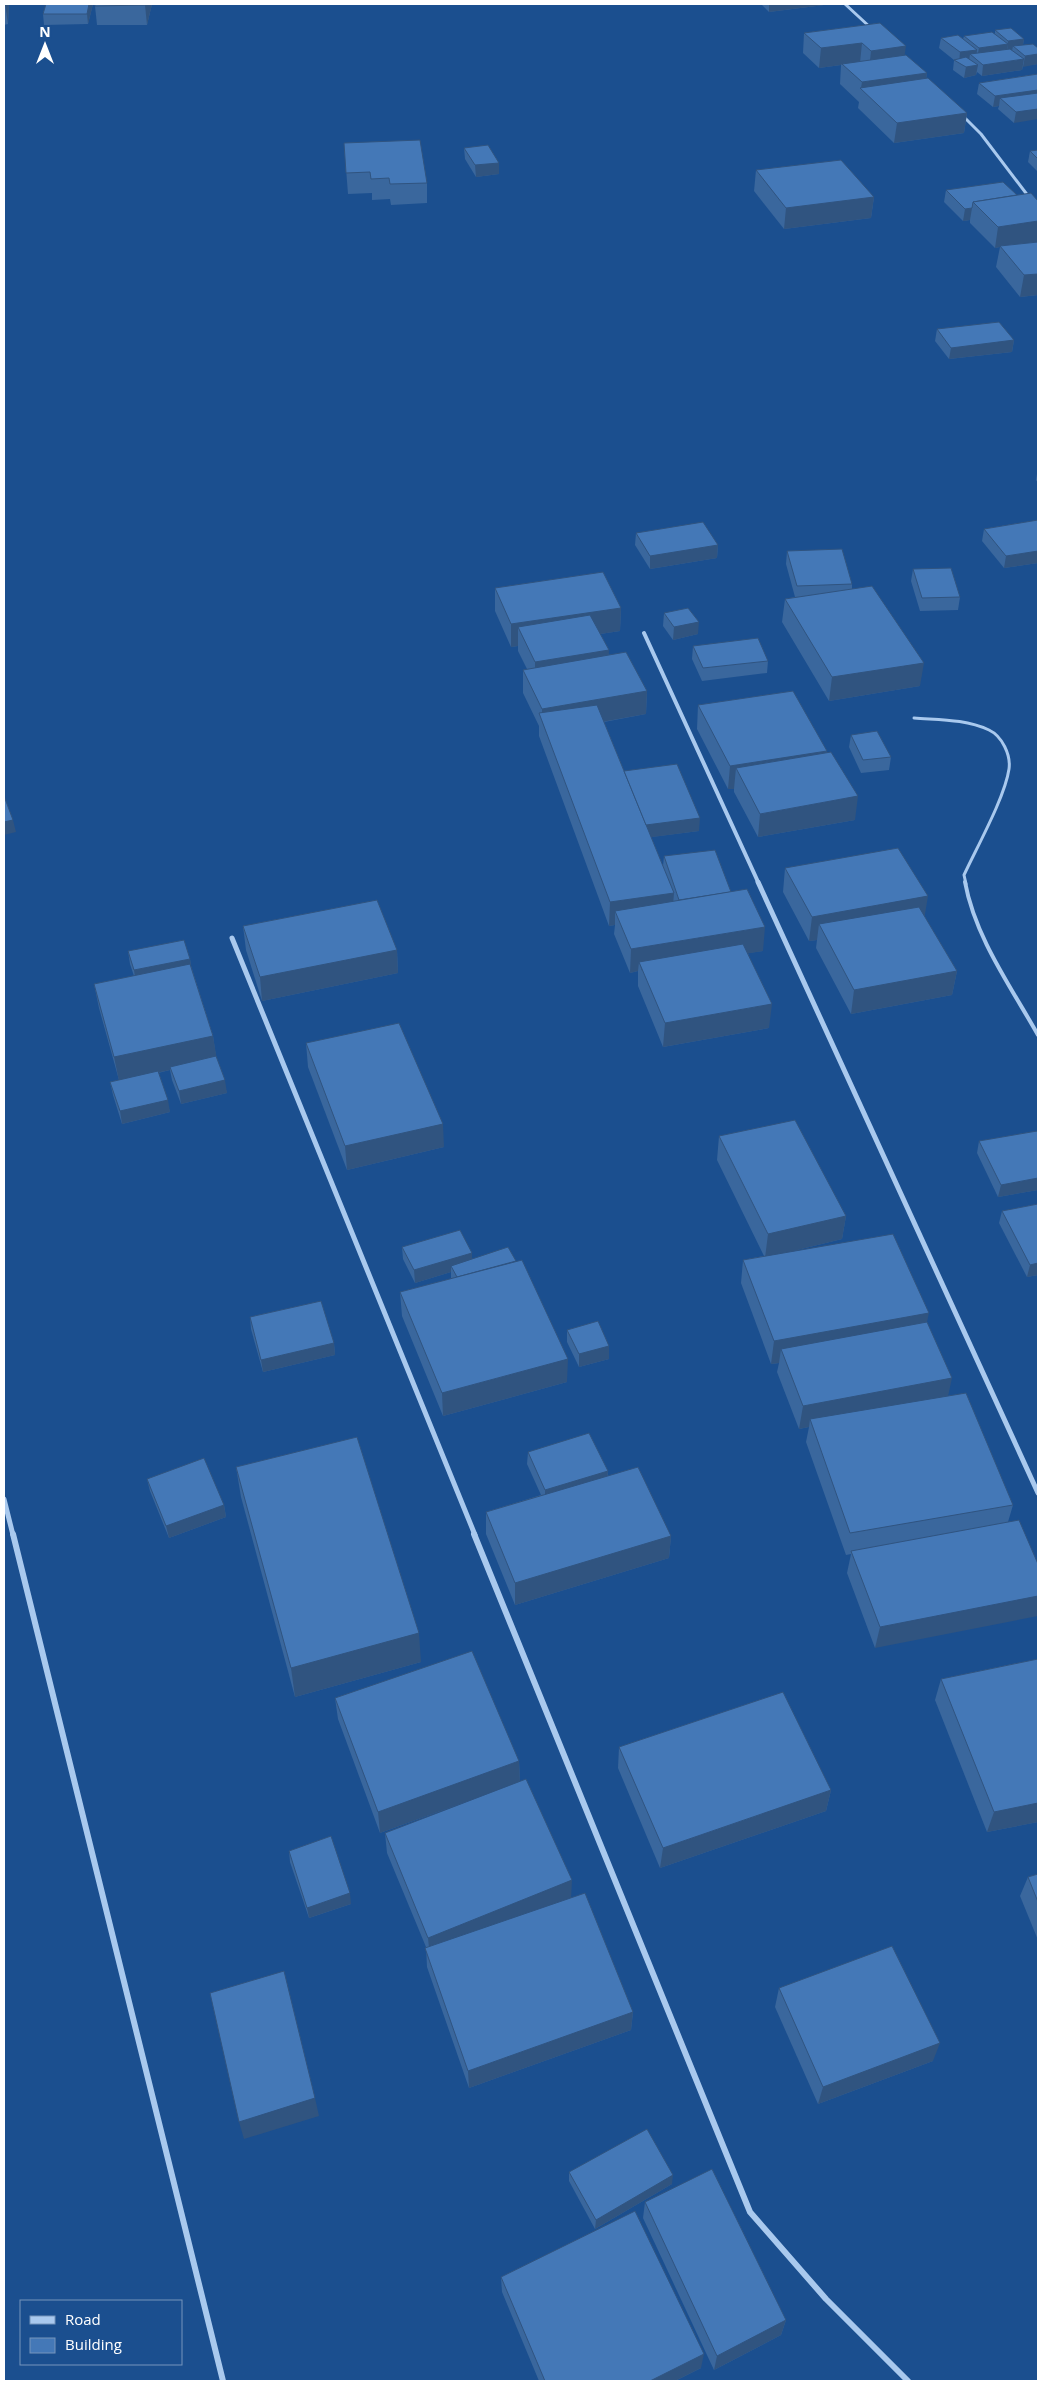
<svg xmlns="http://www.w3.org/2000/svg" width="1042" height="2385" font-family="'Open Sans',sans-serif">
<rect width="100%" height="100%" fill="#1b4f8f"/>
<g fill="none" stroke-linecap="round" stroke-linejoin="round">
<path stroke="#a9c9ee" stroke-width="3" d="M914,718C940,720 965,719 989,730C1002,736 1011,755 1009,769C1005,797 977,847 964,875L966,884"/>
<path stroke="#a9c9ee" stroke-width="4" d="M965,882C975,937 1011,987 1038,1035"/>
<g stroke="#a9c9ee" stroke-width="3">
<polyline points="845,4 872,29"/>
<polyline points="961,114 981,134 1038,209"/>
</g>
<polyline stroke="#a9c9ee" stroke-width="4" points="644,633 759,884"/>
<g stroke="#a9c9ee" stroke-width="5">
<polyline points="758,882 1038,1493"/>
<polyline points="232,938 475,1535"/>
<polyline points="4,1499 13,1535"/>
</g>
<g stroke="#a9c9ee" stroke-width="6">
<polyline points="13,1534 223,2381"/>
<polyline points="474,1534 750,2212 826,2299 908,2381"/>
</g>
</g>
<g fill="#3a679d">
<polygon points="4,4 9,4 8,24 4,25"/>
<polygon points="15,4 39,4 15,5"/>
<polygon points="46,4 93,4 88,24 44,25 43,14"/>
<polygon points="152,4 147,25 97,25 95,6"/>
<polygon points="761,4 832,4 769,12"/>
<polygon points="880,23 904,55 927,73 926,79 967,113 964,133 894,143 858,108 859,102 840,84 841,65 819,68 803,53 804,33"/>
<polygon points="995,30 1024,39 1023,45 1038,48 1038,64 1023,66 1022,70 982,76 977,72 976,75 964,78 953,70 954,60 939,48 941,38 963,39 964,36 995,34"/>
<polygon points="1038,74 1014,123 998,109 999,106 993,107 977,94 979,83"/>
<polygon points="344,143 427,183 427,203 391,205 390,199 372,200 372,193 348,194"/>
<polygon points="464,148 499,163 499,174 476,177 465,159"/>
<polygon points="1038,150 1038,172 1028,162 1030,151"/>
<polygon points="756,170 874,197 871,218 784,229 754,191"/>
<polygon points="946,190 1017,195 1038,201 1038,295 1020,297 996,267 1000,247 995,248 970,223 970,220 963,221 944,202"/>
<polygon points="937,329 1014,340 1012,352 949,359 935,341"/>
<polygon points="1038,468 1038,483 1036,480"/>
<polygon points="1038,520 1038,563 1004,568 982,541 984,529"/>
<polygon points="636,533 718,545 717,558 650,569 635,545"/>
<polygon points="787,551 852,584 852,589 920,686 829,701 782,622 785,599 795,597 786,564"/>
<polygon points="913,569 960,597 958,610 920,611 911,581"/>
<polygon points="495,588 621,608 620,631 600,634 609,655 647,691 646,714 604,722 624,771 699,831 651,837 663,866 664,856 731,892 763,951 748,953 769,1028 663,1047 638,986 638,971 630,973 614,934 615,925 609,926 539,736 539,726 523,693 523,670 527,669 518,651 518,646 511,647 495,611"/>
<polygon points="664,613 698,634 673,640 663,626"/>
<polygon points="693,646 768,661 767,673 702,681 692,659"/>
<polygon points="698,705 827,751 827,753 855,820 758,837 734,792 734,789 728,789 697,729"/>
<polygon points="851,735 891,757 889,770 861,773 849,747"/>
<polygon points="785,868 924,916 957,971 952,995 851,1014 816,948 817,940 809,941 783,892"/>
<polygon points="243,926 397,950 398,973 262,1001 246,950"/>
<polygon points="128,951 190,959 191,966 213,1036 216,1057 227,1093 181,1104 172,1080 170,1070 158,1073 170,1112 122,1124 113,1095 110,1082 119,1080 99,1008 94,984 134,976 130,964"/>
<polygon points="306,1043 444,1147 347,1170 308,1067"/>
<polygon points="1038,1133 1038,1190 998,1197 977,1153 979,1141"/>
<polygon points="719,1136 846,1216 842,1239 789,1252 927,1322 948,1396 1013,1505 1008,1522 875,1648 847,1573 851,1554 846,1555 806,1442 809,1427 799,1429 777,1372 779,1363 771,1364 741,1283 743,1260 764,1256 717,1160"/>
<polygon points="1038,1204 1038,1275 1027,1277 999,1223 1002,1211"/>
<polygon points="402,1247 472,1253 472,1259 567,1382 443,1416 402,1316 400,1292 451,1279 451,1272 415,1283 403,1259"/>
<polygon points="250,1317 334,1343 335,1355 263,1372 251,1329"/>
<polygon points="567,1330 609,1346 609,1359 579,1367 567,1342"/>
<polygon points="528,1452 608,1471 608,1476 671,1536 669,1558 515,1605 486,1534 486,1512 541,1495 527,1464"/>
<polygon points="236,1467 421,1662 295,1697 241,1497"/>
<polygon points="147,1479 224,1505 226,1517 169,1538 150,1491"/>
<polygon points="1038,1659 1038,1822 987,1832 935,1700 941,1679"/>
<polygon points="335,1698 519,1761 520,1782 571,1898 633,2012 631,2030 469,2088 427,1967 426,1947 387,1853 385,1833 510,1786 380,1833 338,1719"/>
<polygon points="619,1747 831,1790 826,1811 660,1868 618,1768"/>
<polygon points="289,1851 351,1904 309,1918 290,1862"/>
<polygon points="1038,1874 1038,1940 1020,1896 1028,1877"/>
<polygon points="779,1988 933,2061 818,2104 775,2007"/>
<polygon points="569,2172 672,2184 595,2229 569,2181"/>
<polygon points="645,2202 786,2320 781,2335 714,2370 643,2218"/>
<polygon points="501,2277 701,2368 675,2381 539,2381 502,2292"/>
</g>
<g fill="#305480">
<polygon points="5,4 9,4 8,24"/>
<polygon points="89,4 93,4 88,24 87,14"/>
<polygon points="145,4 152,4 147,25 145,5"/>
<polygon points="769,4 832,4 769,12"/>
<polygon points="1024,39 1022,50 1013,46 1012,51 1007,52 1008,41"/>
<polygon points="862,43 860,63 842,64 841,65 819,68 821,48"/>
<polygon points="1008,44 1006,55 977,59 979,48"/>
<polygon points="906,46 903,66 869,70 871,51"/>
<polygon points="977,50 976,59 970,54 969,61 959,63 960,52"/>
<polygon points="1038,54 1038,64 1023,67 1025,56"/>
<polygon points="1024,59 1022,70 982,76 983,65"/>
<polygon points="978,65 976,75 964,78 966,67"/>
<polygon points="927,73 924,94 861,88 862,82"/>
<polygon points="1038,90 1038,101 1000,98 999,106 993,107 995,96"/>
<polygon points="1038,109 1038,119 1014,123 1016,112"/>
<polygon points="967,113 964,133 894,143 897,123"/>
<polygon points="499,163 499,174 476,177 475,165"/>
<polygon points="874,197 871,218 784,229 786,208"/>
<polygon points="972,208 970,220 963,221 965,209"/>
<polygon points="1038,221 1038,242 1000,246 1000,247 995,248 998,227"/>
<polygon points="1038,274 1038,295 1020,297 1024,275"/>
<polygon points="1014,340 1012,352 949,359 951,348"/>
<polygon points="718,545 717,558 650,569 650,556"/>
<polygon points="1038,551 1038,563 1004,568 1006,556"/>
<polygon points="621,608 620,631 527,645 518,627 518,646 511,647 511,624"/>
<polygon points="699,622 698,634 673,640 674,627"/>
<polygon points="609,650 608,673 535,686 535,662"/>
<polygon points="924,663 920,686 829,701 832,677"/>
<polygon points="647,691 646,714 546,732 542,721 542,709"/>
<polygon points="827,751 824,775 736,768 734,789 728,789 730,766"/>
<polygon points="858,796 855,820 758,837 760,814"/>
<polygon points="700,818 699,831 645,838 646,825"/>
<polygon points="13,820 16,832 4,835 4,822"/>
<polygon points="674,893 672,917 615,911 615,925 609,926 610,902"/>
<polygon points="928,896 924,920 819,924 817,940 809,941 812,917"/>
<polygon points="765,927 763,951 642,971 639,962 638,971 630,973 631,949"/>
<polygon points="397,950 398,973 262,1001 260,977"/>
<polygon points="190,959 192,971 136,983 134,970"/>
<polygon points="957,971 952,995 851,1014 854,990"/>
<polygon points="772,1004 769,1028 663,1047 665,1023"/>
<polygon points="213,1036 217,1060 170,1067 170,1070 119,1081 114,1057"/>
<polygon points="225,1080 227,1093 181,1104 179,1091"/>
<polygon points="168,1100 170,1112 122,1124 120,1111"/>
<polygon points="443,1124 444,1147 347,1170 345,1146"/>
<polygon points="1038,1178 1038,1190 998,1197 1001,1185"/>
<polygon points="846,1216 842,1239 765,1258 768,1234"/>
<polygon points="472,1253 472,1266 451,1266 451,1272 415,1283 414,1270"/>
<polygon points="1038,1263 1038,1275 1027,1277 1030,1265"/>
<polygon points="929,1313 924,1336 781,1349 779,1363 771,1364 774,1341"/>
<polygon points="334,1343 335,1355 263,1372 261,1360"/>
<polygon points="609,1346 609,1359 579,1367 579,1354"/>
<polygon points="568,1359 567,1382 443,1416 442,1393"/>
<polygon points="952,1378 947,1401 810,1419 809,1427 799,1429 803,1406"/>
<polygon points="608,1471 607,1483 545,1502 545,1490"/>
<polygon points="224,1505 226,1517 169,1538 166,1526"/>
<polygon points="671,1536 669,1558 515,1605 515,1583"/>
<polygon points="1038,1596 1038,1616 875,1648 880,1627"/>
<polygon points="419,1633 421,1662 295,1697 291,1668"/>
<polygon points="519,1761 520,1782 380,1833 378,1812"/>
<polygon points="831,1790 826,1811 660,1868 663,1848"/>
<polygon points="1038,1803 1038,1822 987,1832 994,1812"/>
<polygon points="572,1880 571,1900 430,1957 428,1938"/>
<polygon points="350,1893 351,1904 309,1918 307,1908"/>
<polygon points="633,2012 631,2030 469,2088 468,2071"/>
<polygon points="940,2043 933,2061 818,2104 823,2087"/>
<polygon points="315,2098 319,2116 244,2139 239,2122"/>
<polygon points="673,2175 672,2184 595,2229 596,2220"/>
<polygon points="786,2320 781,2335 714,2370 717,2356"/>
<polygon points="704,2354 701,2368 675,2381 650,2381"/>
</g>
<g fill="#4478b7" stroke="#305480">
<polygon points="46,4 89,4 87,14 43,14"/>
<polygon points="95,4 145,4 145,5 95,6"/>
<polygon points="880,23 906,46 871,51 862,43 821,48 804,33"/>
<polygon points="1011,28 1024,39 1008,41 995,30"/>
<polygon points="992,32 1008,44 979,48 964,36"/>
<polygon points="958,35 977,50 960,52 941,38"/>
<polygon points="1033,44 1038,48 1038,54 1025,56 1013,46"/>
<polygon points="1010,49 1024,59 983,65 970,54"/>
<polygon points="906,55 927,73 862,82 842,64"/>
<polygon points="966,57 978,65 966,67 954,60"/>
<polygon points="1038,74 1038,90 995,96 979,83"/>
<polygon points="928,78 967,113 897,123 860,88"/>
<polygon points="1038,93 1038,109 1016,112 1000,98"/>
<polygon points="420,140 427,183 390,184 389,178 371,179 370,172 346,173 344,143"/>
<polygon points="488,145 499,163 475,165 464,148"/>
<polygon points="1038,150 1038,159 1030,151"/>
<polygon points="841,160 874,197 786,208 756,170"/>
<polygon points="1003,182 1017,195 973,202 972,208 965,209 946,190"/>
<polygon points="1031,193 1038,201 1038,221 998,227 973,202"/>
<polygon points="1038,242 1038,274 1024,275 1000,246"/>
<polygon points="999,322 1014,340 951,348 937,329"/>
<polygon points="1038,520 1038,551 1006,556 984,529"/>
<polygon points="703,522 718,545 650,556 636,533"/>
<polygon points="842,549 852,584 797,586 787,551"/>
<polygon points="951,568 960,597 922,598 913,569"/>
<polygon points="603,572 621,608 511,624 495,588"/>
<polygon points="872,586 924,663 832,677 785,599"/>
<polygon points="688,608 699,622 674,627 664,613"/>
<polygon points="590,615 609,650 535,662 518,627"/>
<polygon points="758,638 768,661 703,668 693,646"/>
<polygon points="626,652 647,691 542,709 523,670"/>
<polygon points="793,691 827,751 730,766 698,705"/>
<polygon points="597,705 674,893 610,902 539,713"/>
<polygon points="877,731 891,757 863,760 851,735"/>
<polygon points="831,752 858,796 760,814 736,768"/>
<polygon points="677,764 700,818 646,825 624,771"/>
<polygon points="4,796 13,820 4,822"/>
<polygon points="898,848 928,896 812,917 785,868"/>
<polygon points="715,850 731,892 679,900 664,856"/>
<polygon points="747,889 765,927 631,949 615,911"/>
<polygon points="377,900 397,950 260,977 243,926"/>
<polygon points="919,907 957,971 854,990 819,924"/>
<polygon points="184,940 190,959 134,970 128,951"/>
<polygon points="743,944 772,1004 665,1023 639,962"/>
<polygon points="190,964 213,1036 114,1057 94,984"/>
<polygon points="399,1023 443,1124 345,1146 306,1043"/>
<polygon points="216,1056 225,1080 179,1091 170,1067"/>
<polygon points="158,1071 168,1100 120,1111 110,1082"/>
<polygon points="795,1120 846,1216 768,1234 719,1136"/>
<polygon points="1037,1131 1038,1133 1038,1178 1001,1185 979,1141"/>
<polygon points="1038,1204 1038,1263 1030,1265 1002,1211"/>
<polygon points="460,1230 472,1253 414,1270 402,1247"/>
<polygon points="893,1234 929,1313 774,1341 743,1260"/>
<polygon points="508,1247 516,1261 457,1277 451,1266"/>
<polygon points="522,1260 568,1359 442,1393 400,1292"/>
<polygon points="321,1301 334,1343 261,1360 250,1317"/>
<polygon points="598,1321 609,1346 579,1354 567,1330"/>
<polygon points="927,1322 952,1378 803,1406 781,1349"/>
<polygon points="966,1393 1013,1505 850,1533 810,1419"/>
<polygon points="589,1433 608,1471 545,1490 528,1452"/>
<polygon points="357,1437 419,1633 291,1668 236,1467"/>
<polygon points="204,1458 224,1505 166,1526 147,1479"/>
<polygon points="638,1467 671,1536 515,1583 486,1512"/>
<polygon points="1019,1520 1038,1564 1038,1596 880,1627 851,1551"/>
<polygon points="472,1651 519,1761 378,1812 335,1698"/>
<polygon points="1038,1659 1038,1803 994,1812 941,1679"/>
<polygon points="783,1692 831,1790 663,1848 619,1747"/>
<polygon points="526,1779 572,1880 428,1938 385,1833"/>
<polygon points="331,1836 350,1893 307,1908 289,1851"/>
<polygon points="1038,1874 1038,1902 1028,1877"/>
<polygon points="585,1893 633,2012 468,2071 425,1948"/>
<polygon points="892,1946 940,2043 823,2087 779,1988"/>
<polygon points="284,1971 315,2098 239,2122 210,1993"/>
<polygon points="647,2129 673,2175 596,2220 569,2172"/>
<polygon points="712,2169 786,2320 717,2356 645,2202"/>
<polygon points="635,2211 704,2354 650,2381 545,2381 501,2277"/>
</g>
<rect width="1042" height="2385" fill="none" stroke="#ffffff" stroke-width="10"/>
<rect x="20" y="2300" width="162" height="65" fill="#1b4f8f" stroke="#7695bc"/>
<rect x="30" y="2316" width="25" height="8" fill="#a9c9ee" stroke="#7695bc"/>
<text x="65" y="2325" font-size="15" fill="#ffffff">Road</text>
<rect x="30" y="2338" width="25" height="15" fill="#4478b7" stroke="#7695bc"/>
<text x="65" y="2350" font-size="15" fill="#ffffff">Building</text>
<g transform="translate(45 45)" stroke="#1b4f8f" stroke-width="4" paint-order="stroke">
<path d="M0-4L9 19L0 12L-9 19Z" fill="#ffffff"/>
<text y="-8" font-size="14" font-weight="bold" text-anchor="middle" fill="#ffffff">N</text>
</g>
</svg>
